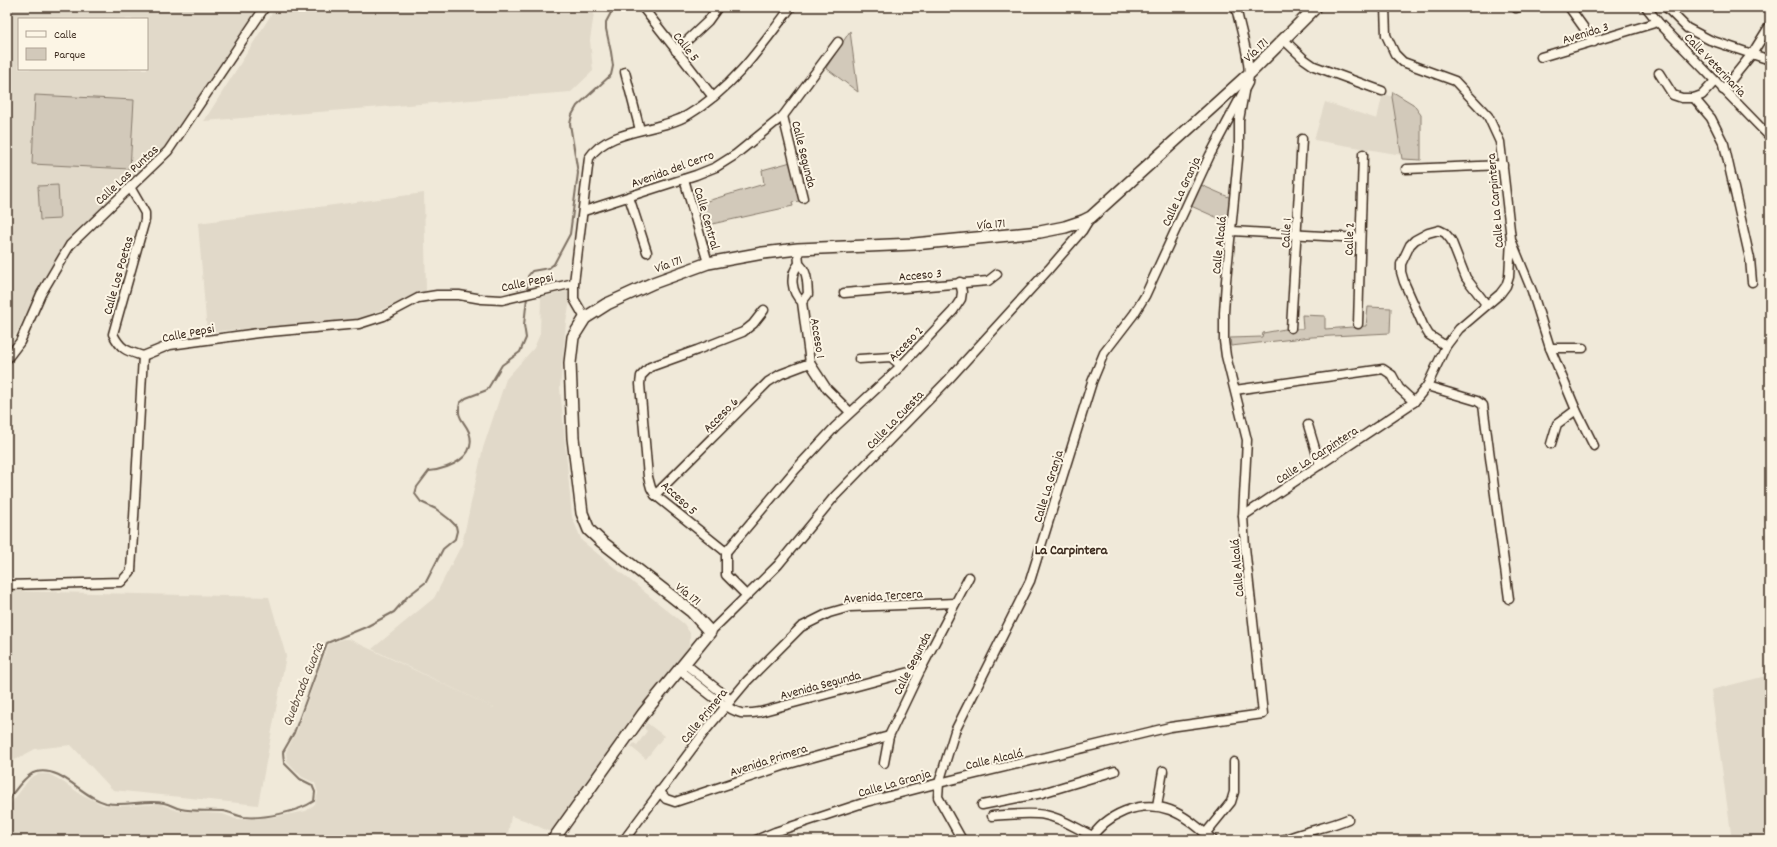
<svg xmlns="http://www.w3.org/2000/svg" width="1777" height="847" font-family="Dekko,sans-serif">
<rect width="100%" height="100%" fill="#f0e9d9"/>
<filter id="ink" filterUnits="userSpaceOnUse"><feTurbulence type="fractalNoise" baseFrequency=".025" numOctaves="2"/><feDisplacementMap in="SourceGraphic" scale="8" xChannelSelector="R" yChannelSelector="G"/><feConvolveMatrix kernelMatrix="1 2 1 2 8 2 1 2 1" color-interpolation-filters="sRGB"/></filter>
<g filter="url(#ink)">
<g fill="#e1d9c9" fill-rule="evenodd">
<path d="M7,7H258L210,83L165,147L64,246L37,290L19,328L7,349ZM19,19H147V69H19Z"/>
<polygon points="276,7 595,7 590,40 593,71 571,92 204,121"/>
<polygon points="1388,95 1392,97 1394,102 1402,155 1314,140 1325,102 1377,119 1382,97"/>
<polygon points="424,193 426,291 359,319 207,332 198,223"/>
<polygon points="572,290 566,322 560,388 572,517 582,541 684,624 690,633 690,640 687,652 598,765 552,833 527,821 511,816 507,840 7,840 7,809 30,778 38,774 49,774 60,780 79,793 103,805 124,806 160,804 178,811 223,814 236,819 249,819 275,817 306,811 315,804 318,793 315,783 302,777 287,761 286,752 297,731 320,666 329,644 343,639 349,639 494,708 372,649 434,598 462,544 483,448 506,379 534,348 540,334 541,297"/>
<polygon points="7,591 269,597 286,656 258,805 113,790 71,745 35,749 13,761 7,769"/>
<polygon points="1770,675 1770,840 1732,840 1711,690"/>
<polygon points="647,723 664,736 646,759 631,747 634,743 637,745 647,731 644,728"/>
</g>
<g fill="#d2c9ba" stroke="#867a6c">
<polygon points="850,31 858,92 826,68"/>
<polygon points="1393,92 1413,104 1421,115 1421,160 1402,159 1392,97"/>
<polygon points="35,95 134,100 130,169 32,164"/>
<polygon points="791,162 800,201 792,202 793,206 703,226 697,204 764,184 762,170"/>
<polygon points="58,185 60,219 40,220 38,186"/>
<polygon points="1201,185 1231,198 1227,222 1191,206"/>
<polygon points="1368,307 1391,308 1390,333 1312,337 1231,346 1230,338 1262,337 1263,333 1285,329 1303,329 1302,315 1325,316 1325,329 1366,326"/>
</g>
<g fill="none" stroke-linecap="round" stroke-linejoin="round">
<g stroke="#7e7163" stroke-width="2">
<polyline points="527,293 528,276 532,271 549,268 554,264 570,234 578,173 570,124 572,115 577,106 611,75 613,66 611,52 606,29 606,22 614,7"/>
<path d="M7,802C12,794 26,774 36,772C63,766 81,797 106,803C125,807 145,799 164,803C170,804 175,808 181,809C194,812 209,810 223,811C230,812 237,816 244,817C263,819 298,812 314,801L315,792L312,785L300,779L284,763L283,752L294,733L327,643L366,627L394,612L408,596L426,582L443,549L455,539L457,531L456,526L449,519L436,509L421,502L415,494L417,487L429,471C449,469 478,457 469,432C464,420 456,419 460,403L466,398L487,390L502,365L520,352L526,338L524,325L527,297"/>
</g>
<defs>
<g id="street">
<polyline points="646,7 644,9 713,97"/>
<polyline points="1569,7 1594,42"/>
<polyline points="1646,7 1658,22 1770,137"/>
<polyline points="1666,7 1687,28 1710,40 1770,60"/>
<polyline points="1516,8 1519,7"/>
<polyline points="1284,40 1304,59 1314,66 1382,91"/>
<polyline points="676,51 708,21 718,7"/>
<polyline points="1541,57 1658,22"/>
<polyline points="625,72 640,130"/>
<polyline points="1659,73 1673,95 1682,98 1694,98 1702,95 1715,81"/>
<polyline points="1723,90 1752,54 1770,25"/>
<polyline points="1694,98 1711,118 1724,144 1750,259 1752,282"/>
<polyline points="783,116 803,198"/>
<polyline points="1406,169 1503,165"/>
<polyline points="684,179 708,263"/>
<path d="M130,187L145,213V220L113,334C121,350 127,351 143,356"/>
<polyline points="629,197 647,252"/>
<polyline points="584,211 696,175 716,167 735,155 783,116 838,42"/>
<polyline points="1232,231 1360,238"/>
<polyline points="1512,242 1532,291 1550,348 1576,410 1594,446"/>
<path d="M798,249L799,264C789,275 791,292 802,302L810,363L827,389L850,412"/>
<path d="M799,264C808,271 807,283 808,294L802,302"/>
<polyline points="844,293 988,281 997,274"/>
<polyline points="764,310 753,324 743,332 697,350 650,367 641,376 640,384 648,477 651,488 655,495 726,552 796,469 835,427 901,366 953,311 961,299 962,292 960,282"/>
<path d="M585,318L574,299V283L589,158C608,128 660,132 688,115C732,89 761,47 791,7"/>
<polyline points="1358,324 1363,154"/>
<polyline points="1291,328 1302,139"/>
<polyline points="1446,346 1429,335 1423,325 1404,282 1401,272 1401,264 1410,245 1415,240 1428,233 1439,230 1445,233 1451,240 1466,278 1486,304"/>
<polyline points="1550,348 1583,348"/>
<polyline points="143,356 170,345 258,333 359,324 384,316 418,298 437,295 459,295 482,299 502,300 574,283"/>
<polyline points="7,359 20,342 41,294 70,245 168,151 265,7"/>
<polyline points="859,359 891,357 901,366"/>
<polyline points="1427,386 1477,401 1483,405 1509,599"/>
<polyline points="1235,390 1383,369 1392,375 1399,388 1414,402"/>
<polyline points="1308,425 1320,465"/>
<polyline points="1551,444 1557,424 1576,410"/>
<polyline points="655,495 768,382 781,374 810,363"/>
<polyline points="1243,516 1414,402 1427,386 1446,346 1459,329 1500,294 1506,286 1509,277 1511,239 1500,142 1488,116 1455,81 1403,62 1395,54 1386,35 1385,7"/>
<polyline points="726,552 726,575 746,595"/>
<polyline points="7,585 121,582 131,571 143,356"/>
<polyline points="710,632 778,565 834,497 949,379 1049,269 1082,231 1090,218"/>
<polyline points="684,663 731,700"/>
<path d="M679,670C693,680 725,710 741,713C748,714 754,713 760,712L921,669"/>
<polyline points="884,763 889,736 921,669 969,577"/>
<polyline points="659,791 666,799 675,802 789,764 889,736"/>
<polyline points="982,805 1042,793 1115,771"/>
<polyline points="1157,806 1163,771"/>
<path d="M992,816C1009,815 1028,812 1045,815C1062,818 1077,829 1093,836"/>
<polyline points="1205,834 1231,802 1234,792 1234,762"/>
<polyline points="624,840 706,730 747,681 801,627 829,613 850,607 955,603"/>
<polyline points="756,840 775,832 866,802 939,783 1170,727 1263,714 1245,547 1243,516 1247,440 1226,356 1224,341 1224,313 1226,281 1239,148 1239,120 1244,92"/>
<polyline points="882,840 904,840"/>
<path d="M962,840L938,797L939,783L955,731L1030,581L1092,382L1104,353L1134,314L1145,296L1210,155L1248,83C1252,63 1240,29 1236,7"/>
<path d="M1090,840C1106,814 1140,799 1170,810C1186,816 1200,829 1213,840"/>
<path d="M1283,840C1304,831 1327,828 1348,819"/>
</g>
<polyline id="secondary" points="553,840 643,714 710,632 692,612 602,542 589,530 582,513 573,438 570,363 573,337 585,318 607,304 653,283 708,263 763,253 798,249 914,244 1040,232 1065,227 1083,221 1091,217 1250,73 1316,7"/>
</defs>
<use href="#street" stroke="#3b2a1e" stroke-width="11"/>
<use href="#secondary" stroke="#3b2a1e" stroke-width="14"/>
<use href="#street" stroke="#fcf5e5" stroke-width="8"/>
<use href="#secondary" stroke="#fcf5e5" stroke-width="11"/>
</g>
</g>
<g text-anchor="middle" stroke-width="4" stroke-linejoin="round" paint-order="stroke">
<g font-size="13" fill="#3b2a1e" stroke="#fcf5e5">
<text transform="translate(1585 32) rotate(-17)" y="5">Avenida 3</text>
<text transform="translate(687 46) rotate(52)" y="5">Calle 5</text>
<text transform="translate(1255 49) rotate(-44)" y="5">Vía 171</text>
<text transform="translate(1716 64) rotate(46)" y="5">Calle Veterinaria</text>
<text transform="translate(805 154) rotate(76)" y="5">Calle Segunda</text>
<text transform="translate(672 168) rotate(-20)" y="5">Avenida del Cerro</text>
<text transform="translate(126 174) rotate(-43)" y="5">Calle Las Puntas</text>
<text transform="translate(1180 191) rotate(-65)" y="5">Calle La Granja</text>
<text transform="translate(1494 201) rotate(-95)" y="5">Calle La Carpintera</text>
<text transform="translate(708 218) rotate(74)" y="5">Calle Central</text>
<text transform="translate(991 223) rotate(-5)" y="5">Vía 171</text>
<text transform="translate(1285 233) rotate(-87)" y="5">Calle 1</text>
<text transform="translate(1348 239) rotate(-88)" y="5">Calle 2</text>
<text transform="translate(1218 245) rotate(-84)" y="5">Calle Alcalá</text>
<text transform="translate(668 263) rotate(-20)" y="5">Vía 171</text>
<text transform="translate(920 274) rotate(-5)" y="5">Acceso 3</text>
<text transform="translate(117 275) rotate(-74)" y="5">Calle Los Poetas</text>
<text transform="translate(527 281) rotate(-12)" y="5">Calle Pepsi</text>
<text transform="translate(188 332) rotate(-11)" y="5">Calle Pepsi</text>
<text transform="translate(819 338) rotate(81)" y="5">Acceso 1</text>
<text transform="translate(905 343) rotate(-46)" y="5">Acceso 2</text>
<text transform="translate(720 414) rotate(-45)" y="5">Acceso 6</text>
<text transform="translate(894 419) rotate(-46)" y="5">Calle La Cuesta</text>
<text transform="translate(1316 454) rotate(-33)" y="5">Calle La Carpintera</text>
<text transform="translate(1047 486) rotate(-73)" y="5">Calle La Granja</text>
<text transform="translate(680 497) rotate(42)" y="5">Acceso 5</text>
<text transform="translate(1236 568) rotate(-95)" y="5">Calle Alcalá</text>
<text transform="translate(689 593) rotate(39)" y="5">Vía 171</text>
<text transform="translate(883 595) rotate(-4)" y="5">Avenida Tercera</text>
<text transform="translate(911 663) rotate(-63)" y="5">Calle Segunda</text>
<text transform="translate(820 684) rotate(-15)" y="5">Avenida Segunda</text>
<text transform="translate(703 715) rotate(-51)" y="5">Calle Primera</text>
<text transform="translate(994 758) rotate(-13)" y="5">Calle Alcalá</text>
<text transform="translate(768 759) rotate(-18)" y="5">Avenida Primera</text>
<text transform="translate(894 782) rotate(-16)" y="5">Calle La Granja</text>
</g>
<g font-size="14" font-weight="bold" fill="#3b2a1e" stroke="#fcf5e5">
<text x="1071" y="554">La Carpintera</text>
</g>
<g font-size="14" font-style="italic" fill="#625346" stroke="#fcf5e5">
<text transform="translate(302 684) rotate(-68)" y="5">Quebrada Guaria</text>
</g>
</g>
<rect width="1777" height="847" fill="none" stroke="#fcf5e5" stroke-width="24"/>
<rect x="12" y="12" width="1753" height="823" fill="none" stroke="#3b2a1e" stroke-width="1.5" filter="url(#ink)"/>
<rect x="18" y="18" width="130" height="52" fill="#fcf5e5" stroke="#afa495"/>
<rect x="26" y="31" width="20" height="6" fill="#fcf5e5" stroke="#afa495"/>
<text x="54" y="38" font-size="12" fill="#3b2a1e">Calle</text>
<rect x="26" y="48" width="20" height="12" fill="#d2c9ba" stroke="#afa495"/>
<text x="54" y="58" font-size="12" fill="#3b2a1e">Parque</text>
</svg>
